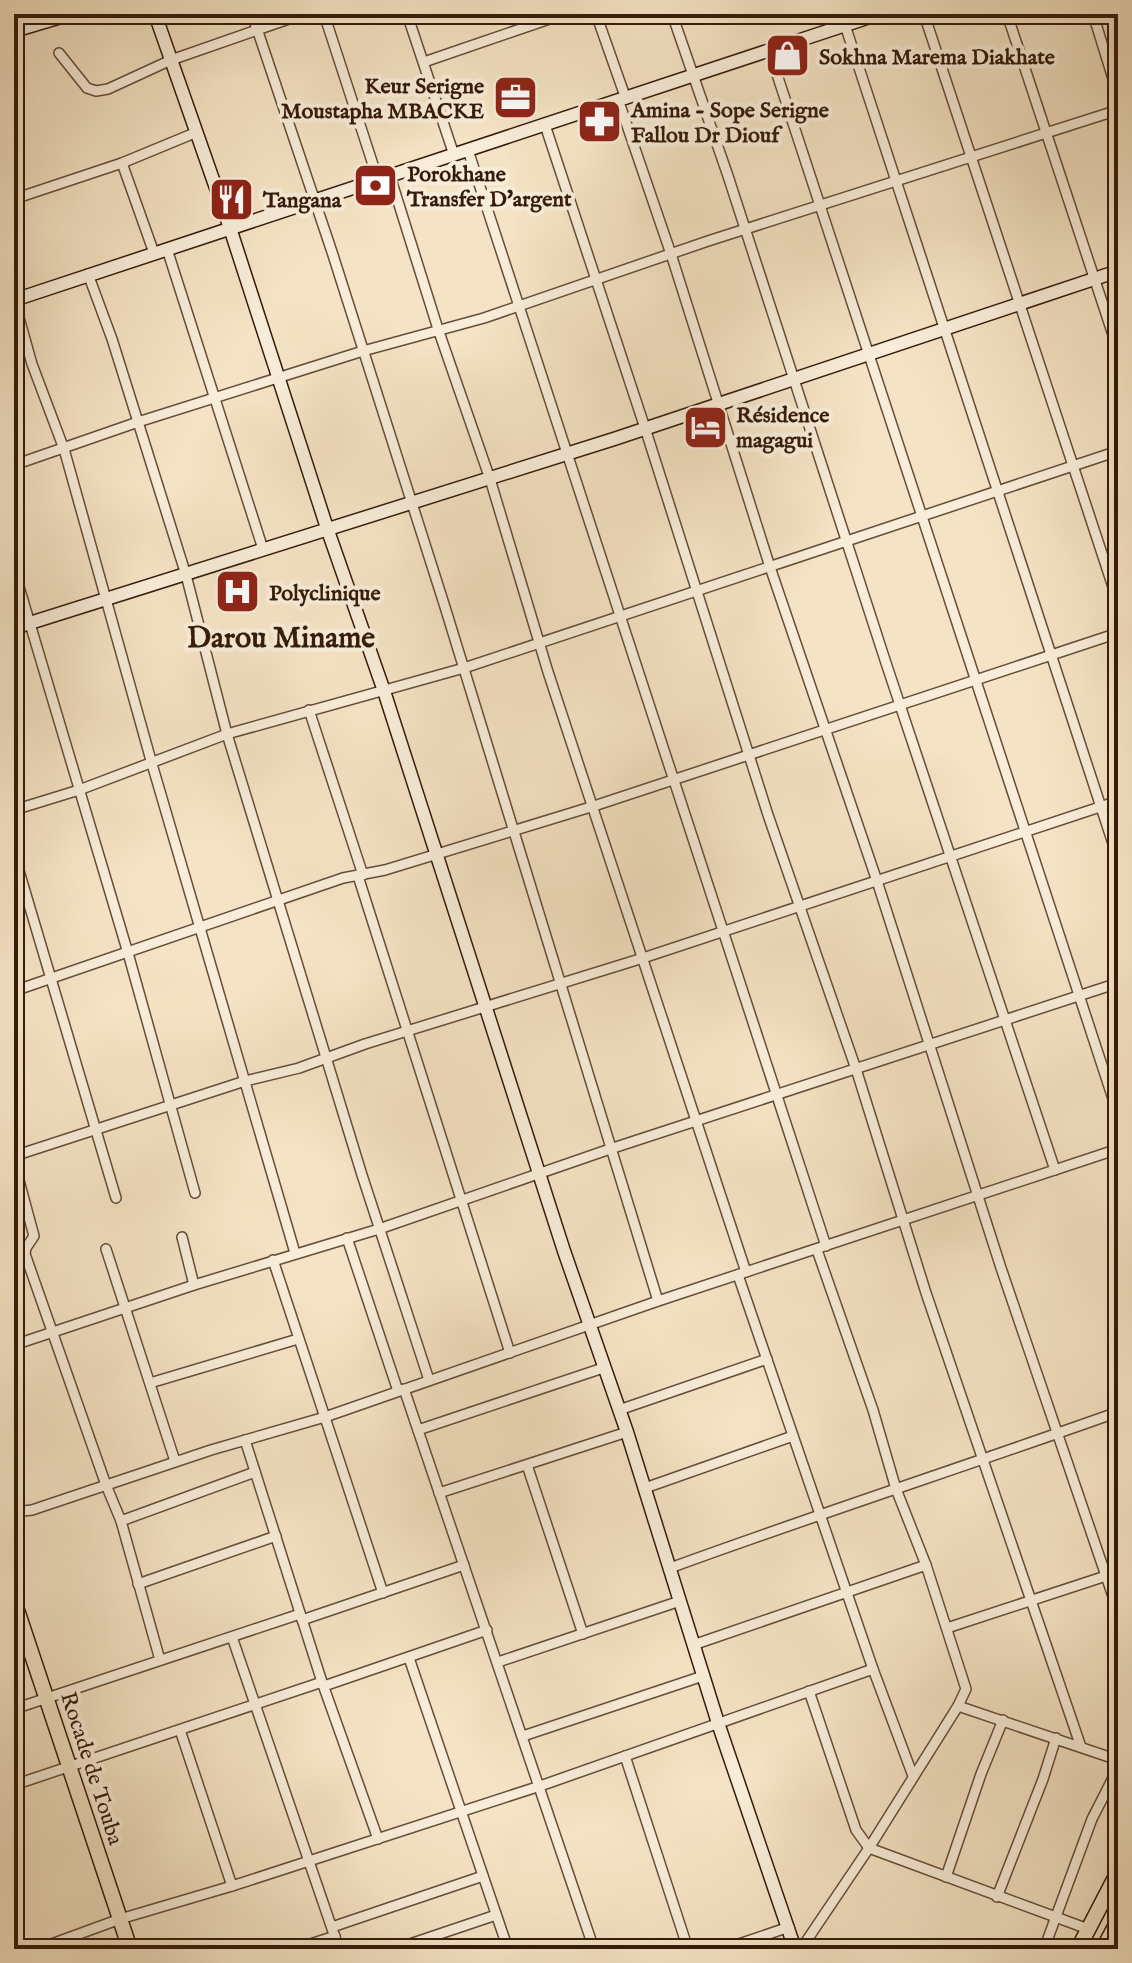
<svg xmlns="http://www.w3.org/2000/svg" width="1132" height="1963" font-family="'IM FELL English',serif">
<rect width="100%" height="100%" fill="#f4e3c4"/>
<filter id="stains"><feTurbulence type="fractalNoise" baseFrequency=".0025" numOctaves="4"/><feColorMatrix values="0 0 0 0 .2 0 0 0 0 .09 0 0 0 0 .02 0 0 0 .5 -.17"/></filter>
<radialGradient id="worn" r=".72"><stop offset=".6" stop-color="#630" stop-opacity="0"/><stop offset="1" stop-color="#630" stop-opacity=".3"/></radialGradient>
<g fill="none" stroke-linecap="round" stroke-linejoin="round">
<defs>
<g id="street">
<polyline points="252,14 332,252 445,607 658,1301"/>
<polyline points="324,14 378,180"/>
<polyline points="407,14 454,155"/>
<polyline points="596,14 626,99"/>
<polyline points="672,14 728,176 886,663 1055,1170"/>
<polyline points="924,14 1118,602"/>
<polyline points="1007,14 1118,350"/>
<polyline points="1093,14 1118,95"/>
<polyline points="845,25 1118,859"/>
<polyline points="769,50 1118,1114"/>
<polyline points="59,53 87,88 96,91 108,89 171,60 303,14"/>
<polyline points="424,62 564,14"/>
<polyline points="619,102 671,254 770,567 877,881 1001,1268 1118,1611"/>
<polyline points="545,125 645,428 768,815 856,1069 926,1293 1081,1747"/>
<polyline points="468,150 826,1246"/>
<polyline points="122,163 154,253"/>
<polyline points="390,176 438,329 490,479 548,672 746,1272"/>
<polyline points="14,199 122,163 197,132"/>
<polyline points="167,249 263,549"/>
<polyline points="88,274 112,339 186,575 227,734 362,1175 429,1380"/>
<polyline points="14,300 32,364 64,449 152,764 295,1253"/>
<polyline points="14,465 138,422 363,351 484,318 708,241 1118,110"/>
<polyline points="14,570 128,953 195,1193"/>
<polyline points="309,710 363,875"/>
<polyline points="14,810 79,790 227,734 464,668 1118,451"/>
<polyline points="14,854 116,1198"/>
<polyline points="358,876 510,1353"/>
<polyline points="14,991 343,878 385,870 594,806 1118,633"/>
<polyline points="14,1156 245,1081 299,1068 365,1044 643,958 1118,801"/>
<polyline points="14,1162 34,1236 26,1248 25,1254 106,1485 121,1521 160,1660"/>
<polyline points="182,1237 194,1285"/>
<polyline points="347,1238 398,1391"/>
<polyline points="106,1249 175,1461"/>
<polyline points="273,1260 383,1593"/>
<polyline points="738,1275 873,1669 913,1776"/>
<polyline points="14,1345 194,1285 379,1229 610,1149 1118,983"/>
<polyline points="150,1383 298,1339"/>
<polyline points="404,1389 594,1949"/>
<polyline points="619,1410 767,1359"/>
<polyline points="418,1430 603,1368"/>
<polyline points="245,1440 322,1682 378,1839"/>
<polyline points="527,1465 583,1634"/>
<polyline points="645,1488 793,1436"/>
<polyline points="439,1493 627,1432"/>
<polyline points="14,1507 23,1511 32,1510 211,1450 325,1417 658,1301 1118,1149"/>
<polyline points="121,1521 255,1472"/>
<path d="M670,1568C818,1514 969,1465 1118,1412"/>
<polyline points="138,1584 276,1536"/>
<polyline points="302,1620 464,1565"/>
<polyline points="947,1628 1118,1572"/>
<polyline points="232,1637 339,1949"/>
<polyline points="693,1645 926,1565"/>
<polyline points="409,1658 508,1949"/>
<polyline points="498,1662 680,1601"/>
<polyline points="324,1686 487,1630"/>
<polyline points="809,1691 856,1830 869,1848 1088,1929"/>
<polyline points="958,1706 1118,1760"/>
<polyline points="14,1709 300,1614"/>
<polyline points="180,1730 232,1886"/>
<polyline points="523,1736 703,1676"/>
<polyline points="625,1756 688,1949"/>
<polyline points="14,1785 322,1682"/>
<polyline points="946,1877 981,1774 1003,1720"/>
<polyline points="997,1897 1043,1779 1056,1738"/>
<polyline points="332,1927 483,1876"/>
<polyline points="38,1949 120,1919 232,1886 540,1786 873,1669"/>
<polyline points="295,1949 335,1936"/>
<polyline points="395,1949 496,1915"/>
<polyline points="724,1949 789,1927"/>
<polyline points="801,1949 869,1848 958,1706 966,1689 926,1565 896,1489 873,1410 817,1250"/>
<polyline points="1044,1949 1092,1819 1118,1768"/>
</g>
<g id="secondary">
<polyline points="155,14 230,228 327,528 384,691 564,1251 627,1432 718,1723 795,1949"/>
<polyline points="14,31 71,14"/>
<polyline points="14,300 879,14"/>
<polyline points="14,628 614,439 1118,271"/>
</g>
<g id="primary">
<polyline points="14,1601 130,1949"/>
<polyline points="1078,1949 1118,1872"/>
<polyline points="1103,1949 1118,1921"/>
</g>
</defs>
<use href="#street" stroke="#654d39" stroke-width="12"/>
<use href="#secondary" stroke="#351b0b" stroke-width="15"/>
<use href="#primary" stroke="#351b0b" stroke-width="17"/>
<use href="#street" stroke="#f8edd9" stroke-width="9"/>
<use href="#secondary" stroke="#f8edd9" stroke-width="12"/>
<use href="#primary" stroke="#f4e3c4" stroke-width="14"/>
</g>
<defs>
<symbol id="shop-square" viewBox="-11 -11 22 22"><rect x="-9" y="-9" width="18" height="18" rx="4" fill="#8f2418" stroke="#f8edd9"/><path d="M-5-2.5h2.3a2.7 3.5 0 0 1 5.4 0H5L5.5 6h-11ZM-1.5-2.5h3a1.5 2.3 0 0 0-3 0Z" fill="#fff"/></symbol>
<symbol id="office-square" viewBox="-11 -11 22 22"><rect x="-9" y="-9" width="18" height="18" rx="4" fill="#8f2418" stroke="#f8edd9"/><path d="M-6-3h4V-5.5h4V-3h4V5H-6ZM-1-4.5V-3h2v-1.5ZM-6 0V1H6V0Z" fill="#fff"/></symbol>
<symbol id="pharmacy-square" viewBox="-11 -11 22 22"><rect x="-9" y="-9" width="18" height="18" rx="4" fill="#8f2418" stroke="#f8edd9"/><path d="M-2-6h4v4h4v4h-4v4h-4v-4h-4v-4h4Z" fill="#fff"/></symbol>
<symbol id="bank-square" viewBox="-11 -11 22 22"><rect x="-9" y="-9" width="18" height="18" rx="4" fill="#8f2418" stroke="#f8edd9"/><path d="M-6-4H6V4H-6ZM0-2.3a2.3 2.3 0 1 0 0 4.6a2.3 2.3 0 1 0 0-4.6Z" fill="#fff"/></symbol>
<symbol id="restaurant-square" viewBox="-11 -11 22 22"><rect x="-9" y="-9" width="18" height="18" rx="4" fill="#8f2418" stroke="#f8edd9"/><path d="M-5-6h1v4h1v-4h1v4h1v-4h1v5L-1.5 .5V6h-2V.5L-5-1ZM5-6V6H3V1.5H1.5Q1.5-4 5-6Z" fill="#fff"/></symbol>
<symbol id="hotel-square" viewBox="-11 -11 22 22"><rect x="-9" y="-9" width="18" height="18" rx="4" fill="#8f2418" stroke="#f8edd9"/><path d="M-6-4.5h1.5V1H6V5H4.5V3h-9V5H-6ZM-4 0a1.8 1.8 0 1 1 3.6 0ZM.5 0V-2.5h3Q6-2.5 6 0Z" fill="#fff"/></symbol>
<symbol id="hospital-square" viewBox="-11 -11 22 22"><rect x="-9" y="-9" width="18" height="18" rx="4" fill="#8f2418" stroke="#f8edd9"/><path d="M-5-5h3v3.5h4V-5h3V5h-3V1.5h-4V5h-3Z" fill="#fff"/></symbol>
</defs>
<g fill-rule="evenodd">
<use href="#shop-square" x="762" y="30" width="51" height="51"/>
<use href="#office-square" x="490" y="72" width="51" height="51"/>
<use href="#pharmacy-square" x="574" y="96" width="51" height="51"/>
<use href="#bank-square" x="350" y="160" width="51" height="51"/>
<use href="#restaurant-square" x="206" y="174" width="51" height="51"/>
<use href="#hotel-square" x="680" y="402" width="51" height="51"/>
<use href="#hospital-square" x="212" y="566" width="51" height="51"/>
</g>
<g text-anchor="middle" stroke-width="8" stroke-linejoin="round" paint-order="stroke">
<g font-size="22" font-weight="bold" fill="#351b0b" stroke="#f8edd9" text-anchor="start">
<text x="819" y="64">Sokhna Marema Diakhate</text>
<text x="484" y="93" text-anchor="end">Keur Serigne<tspan x="484" dy="25">Moustapha MBACKE</tspan></text>
<text x="631" y="117">Amina - Sope Serigne<tspan x="631" dy="25">Fallou Dr Diouf</tspan></text>
<text x="407" y="181">Porokhane<tspan x="407" dy="25">Transfer D'argent</tspan></text>
<text x="263" y="207">Tangana</text>
<text x="736" y="422">Résidence<tspan x="736" dy="25">magagui</tspan></text>
<text x="269" y="600">Polyclinique</text>
</g>
<g font-size="22" fill="#351b0b" stroke="#f8edd9">
<text transform="translate(93 1768) rotate(72)" y="8">Rocade de Touba</text>
</g>
<g font-size="30" font-weight="bold" fill="#351b0b" stroke="#f8edd9">
<text x="281" y="647">Darou Miname</text>
</g>
</g>
<rect width="1132" height="1963" fill="none" stroke="#f4e3c4" stroke-width="48"/>
<rect x="16" y="16" width="1100" height="1931" fill="none" stroke="#351b0b" stroke-width="4"/>
<rect x="24" y="24" width="1084" height="1915" fill="none" stroke="#351b0b" stroke-width="2"/>
<rect width="100%" height="100%" filter="url(#stains)"/>
<rect width="100%" height="100%" fill="url(#worn)"/>
</svg>
